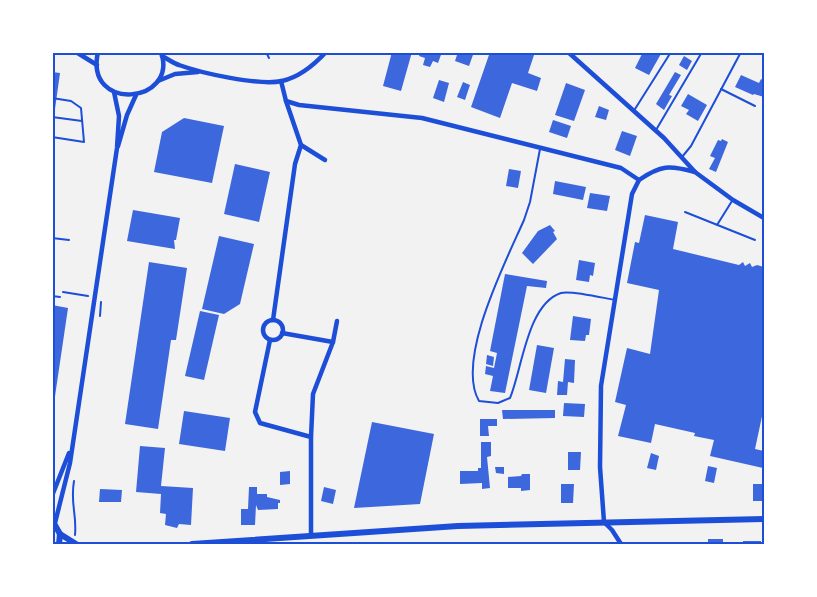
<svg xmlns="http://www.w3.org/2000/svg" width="817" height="597" font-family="'DM Sans',sans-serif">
<rect width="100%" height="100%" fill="#f2f2f2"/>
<g fill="#3d67dc">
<polygon points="392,52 412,52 401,91 383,86"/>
<polygon points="420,52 442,52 438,63 433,61 430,67 423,65 425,58 419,56"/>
<polygon points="458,52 474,52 469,66 455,61"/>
<polygon points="490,52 535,52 528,73 541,78 537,91 512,83 500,118 471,107"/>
<polygon points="643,52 662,52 649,75 635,68"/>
<polygon points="684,56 692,61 687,70 679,65"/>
<polygon points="52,72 60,73 54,116 52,116"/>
<polygon points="675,72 681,75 669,95 672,96 664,110 656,104"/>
<polygon points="741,75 759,83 761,79 764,81 764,97 754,94 753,95 735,87"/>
<polygon points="439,80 449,83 444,102 433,98"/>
<polygon points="463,82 470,85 465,100 457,97"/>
<polygon points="566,83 585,90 574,121 555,115"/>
<polygon points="688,94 707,105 698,121 686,114 689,110 681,106"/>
<polygon points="599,106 609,110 606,120 595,117"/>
<polygon points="184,118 224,126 212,183 154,172 162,132"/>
<polygon points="553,120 571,126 567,138 549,132"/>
<polygon points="622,131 637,136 630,156 615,150"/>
<polygon points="722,139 728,142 716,172 709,169 715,158 710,156 718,140 721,141"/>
<polygon points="235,164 270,172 259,222 224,214"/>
<polygon points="509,169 521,171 518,188 506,186"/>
<polygon points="555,181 586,187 583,200 553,194"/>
<polygon points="590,193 610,196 607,211 587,208"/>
<polygon points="133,210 180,218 176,240 174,240 175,249 127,241"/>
<polygon points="645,215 678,222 673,249 739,265 743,262 745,266 750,263 752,267 757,265 764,267 764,407 755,449 764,451 763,468 710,456 714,440 694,436 695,433 655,424 651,443 618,436 626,405 615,402 627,348 650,354 659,290 627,283 635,242 639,243"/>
<polygon points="550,225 555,231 553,232 557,239 533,264 522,253 538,231"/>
<polygon points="219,236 254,244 240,304 224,314 202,309"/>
<polygon points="579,260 595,263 593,276 590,275 589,282 576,280"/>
<polygon points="149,262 187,268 176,340 171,340 158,429 125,424"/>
<polygon points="505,274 547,281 546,288 527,286 505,393 490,391 493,376 485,374 486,366 494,368 497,353 490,351"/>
<polygon points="52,305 68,308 54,403 52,403"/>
<polygon points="200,311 219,315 204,380 185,376"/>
<polygon points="573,316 591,319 589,335 586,335 585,341 570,340"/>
<polygon points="537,345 554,348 546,393 529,390"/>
<polygon points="487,355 494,357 493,366 486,364"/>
<polygon points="565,359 575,360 574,383 568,382 567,395 557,395 558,381 563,382"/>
<polygon points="564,403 585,404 584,417 563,416"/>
<polygon points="502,410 555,410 555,418 503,419"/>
<polygon points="184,411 230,418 225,451 179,444"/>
<polygon points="480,419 497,419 497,426 488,426 489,436 480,436"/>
<polygon points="372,422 434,434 420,504 354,508"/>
<polygon points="481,442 491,442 491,456 487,457 490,488 482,489 482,483 460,484 460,471 478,471 478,468 481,468"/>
<polygon points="140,446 165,448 161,486 193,488 191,525 179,524 177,528 165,525 166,514 160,513 161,494 136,492"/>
<polygon points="568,452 581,452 580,470 568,470"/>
<polygon points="651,453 659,456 656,470 647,468"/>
<polygon points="708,466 717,468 714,483 705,481"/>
<polygon points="495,467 504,467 504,474 496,473"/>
<polygon points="290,471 290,484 280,485 280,472"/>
<polygon points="522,474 530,474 530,490 521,491 521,488 508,488 508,477 521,476"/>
<polygon points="561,484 574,484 573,503 561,503"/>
<rect x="753" y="484" width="11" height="17"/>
<polygon points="249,487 257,487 257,494 267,494 267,497 280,500 280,503 278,503 278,509 258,510 256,505 255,525 241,525 241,509 248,509"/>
<polygon points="324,487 336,490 333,504 321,501"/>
<polygon points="100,489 122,490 121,502 99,502"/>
<rect x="708" y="539" width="15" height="5"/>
<rect x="743" y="541" width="18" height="3"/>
</g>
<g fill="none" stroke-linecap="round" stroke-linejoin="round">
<g stroke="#1d4ed8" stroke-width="2">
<polyline points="52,238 69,240"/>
<polyline points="63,292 88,296"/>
<polyline points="100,316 101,302"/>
<path d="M74,481C70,504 77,513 75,535"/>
</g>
<g stroke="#1d4ed8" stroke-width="2">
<polyline points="266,52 269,58"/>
<polyline points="721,89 755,106"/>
<polyline points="52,98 71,101 81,108 84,142 52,137"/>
<polyline points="635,109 671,52"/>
<polyline points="52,117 82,121"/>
<polyline points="656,130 702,52"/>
<path d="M540,149L530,202L524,220C506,261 455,360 479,401L498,403L510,398C522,370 527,304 561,293C571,290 603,298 615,300"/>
<polyline points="682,157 691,146 741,52"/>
<polyline points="685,212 755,240"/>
<polyline points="717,225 732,201"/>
<polyline points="52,296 60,297"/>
</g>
<g stroke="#1d4ed8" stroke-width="4.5">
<polyline points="76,52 97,65"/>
<path d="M98,52C84,113 179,104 161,52"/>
<polyline points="568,52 664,138 695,172 733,200 764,218"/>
<path d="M162,56C168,59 173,63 179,65C201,73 259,86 282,81C300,77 314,65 326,52"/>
<polyline points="158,81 175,74 198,72"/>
<path d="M281,81L286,101L299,105L422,118L621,168L639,180C661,165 669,165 695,172"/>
<polyline points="301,145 325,160"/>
<polyline points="118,146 127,115 136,95"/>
<circle cx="273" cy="330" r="10"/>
<polyline points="273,320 295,164 301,145 286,101"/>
<polyline points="282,333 333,342"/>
<polyline points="270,340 255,412 260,423 311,437 311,535"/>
<polyline points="311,437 313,394 333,342 337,321"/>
<polyline points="52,496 69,453"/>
<polyline points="55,523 70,463 117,148 119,116 114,92"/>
<polyline points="621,544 612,530 604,522 600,467 601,386 632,194 639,180"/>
</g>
<g stroke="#1d4ed8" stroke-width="6">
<polyline points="52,520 60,534 59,544"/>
<polyline points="60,534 76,544"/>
<polyline points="192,544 458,526 764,519"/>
</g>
</g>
<rect width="817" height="597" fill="none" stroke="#ffffff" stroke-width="108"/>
<rect x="54" y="54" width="709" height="489" fill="none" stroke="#1d4ed8" stroke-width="2"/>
</svg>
